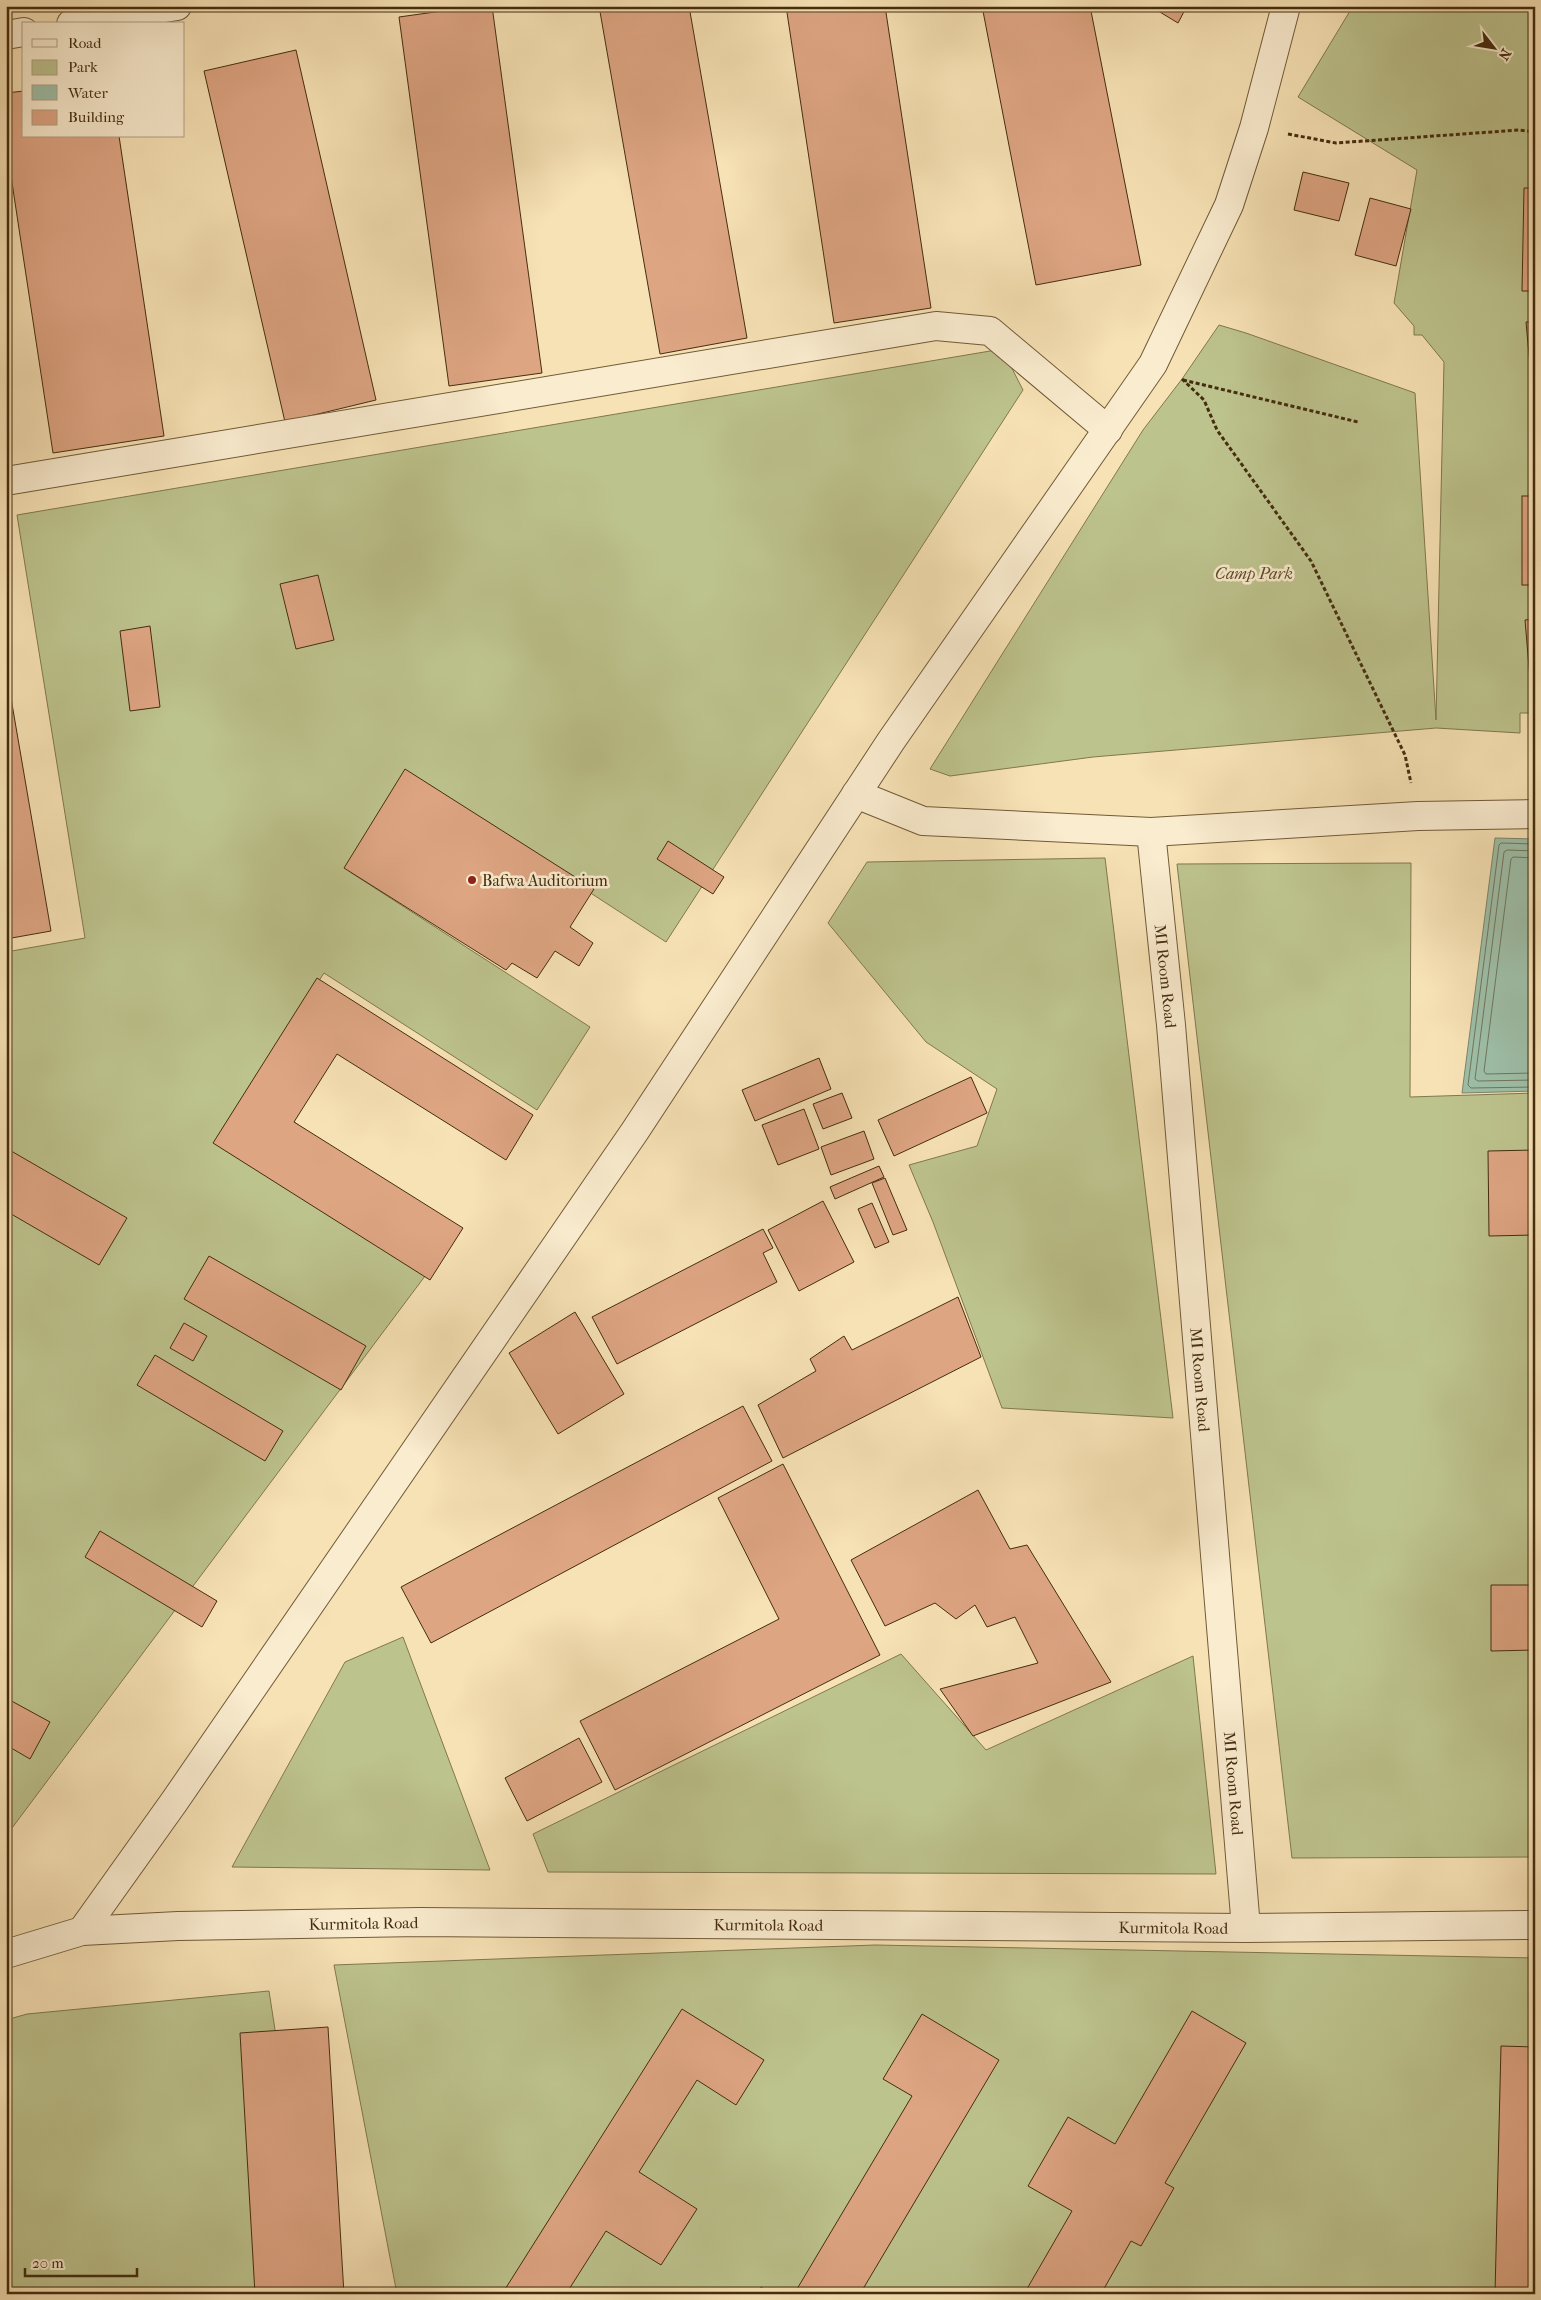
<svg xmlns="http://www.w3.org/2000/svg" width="1541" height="2300" font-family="'IM FELL French Canon',serif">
<rect width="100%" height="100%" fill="#f7e2b5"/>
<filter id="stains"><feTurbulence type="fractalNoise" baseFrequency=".004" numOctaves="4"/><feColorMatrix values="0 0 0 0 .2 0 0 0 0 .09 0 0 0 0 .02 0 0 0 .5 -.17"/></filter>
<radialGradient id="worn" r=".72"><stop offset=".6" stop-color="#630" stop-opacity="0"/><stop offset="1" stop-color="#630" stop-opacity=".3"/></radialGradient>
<g fill="#bdc38d" stroke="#80784e">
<polygon points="1353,6 1535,6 1535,713 1520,713 1520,733 1436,728 1093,757 950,776 930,769 1143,430 1182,379 1219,325 1246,333 1415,393 1436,720 1444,362 1422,335 1414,335 1414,326 1394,303 1417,170 1298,97"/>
<polygon points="1002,349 1023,390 666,942 412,777 350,872 590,1027 537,1110 324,973 249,1088 452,1240 6,1836 6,952 85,938 17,515"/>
<polygon points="1105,858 1173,1418 1002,1408 933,1222 909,1165 977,1146 997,1089 926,1042 828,923 867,862"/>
<polygon points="1411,863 1410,1097 1535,1093 1535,1857 1292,1858 1177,864"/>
<polygon points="403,1637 490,1870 232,1867 345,1662"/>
<polygon points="901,1654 986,1750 1193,1656 1216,1874 548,1872 533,1834"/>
<polygon points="875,1945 1535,1958 1535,2294 397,2294 334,1965"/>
<polygon points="269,1991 316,2294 6,2294 6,2020 27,2014"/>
</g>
<polygon fill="#9ebfa8" stroke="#7a856b" points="1495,838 1535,839 1535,1091 1462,1093"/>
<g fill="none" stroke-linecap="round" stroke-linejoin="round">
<g stroke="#71765c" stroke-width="1">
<polyline points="1535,844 1501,843 1499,845 1468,1085 1471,1088 1535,1087"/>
<polyline points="1535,851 1507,850 1504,852 1475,1079 1478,1081 1535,1080"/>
<polyline points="1535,858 1513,857 1511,859 1484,1071 1486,1074 1535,1073"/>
</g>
</g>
<g fill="#dea583" stroke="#442d0f">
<polygon points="478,6 492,6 542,373 449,386 399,17"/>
<polygon points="599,6 689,6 747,338 660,354"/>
<polygon points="786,6 885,6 931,308 834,323"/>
<polygon points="982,6 1090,6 1141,265 1036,285"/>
<polygon points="1150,6 1187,6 1178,23"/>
<polygon points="296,50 376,400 285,422 204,71"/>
<polygon points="24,91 24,136 119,136 164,436 53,453 6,143 6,93"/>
<polygon points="1303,172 1349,183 1339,221 1294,210"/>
<polygon points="1524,188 1535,188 1535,291 1522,291"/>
<polygon points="1370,198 1411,209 1396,266 1355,255"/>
<polygon points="1526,322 1535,322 1535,421"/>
<rect x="1522" y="496" width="13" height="89"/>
<polygon points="318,575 334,640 296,649 280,584"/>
<polygon points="1535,619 1535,727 1534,727 1525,620"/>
<polygon points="150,626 160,707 130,711 120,631"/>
<polygon points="6,669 51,931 6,939"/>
<polygon points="405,769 594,889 570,927 593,943 579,966 555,951 537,978 512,963 506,970 344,868"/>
<polygon points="668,841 724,877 713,894 657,859"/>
<polygon points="317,978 533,1115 506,1160 337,1054 294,1122 463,1228 430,1280 213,1143"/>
<polygon points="819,1058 831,1089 755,1121 742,1090"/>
<polygon points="971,1077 987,1113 894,1156 878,1120"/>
<polygon points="842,1093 852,1118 823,1129 813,1104"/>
<polygon points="804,1109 819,1149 778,1165 762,1125"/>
<polygon points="864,1131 874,1159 831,1175 821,1147"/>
<polygon points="6,1148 127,1218 99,1265 6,1211"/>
<polygon points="1535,1150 1535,1235 1489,1236 1488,1151"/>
<polygon points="879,1166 884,1177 835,1199 830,1187"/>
<polygon points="885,1178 907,1230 893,1235 872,1183"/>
<polygon points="823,1201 854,1262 799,1291 768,1230"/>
<polygon points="872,1203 889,1242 875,1248 858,1209"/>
<polygon points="763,1229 773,1248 763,1253 777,1282 617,1364 592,1317"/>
<polygon points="209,1256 366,1346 341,1390 184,1299"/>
<polygon points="958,1297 981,1357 783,1458 758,1405 816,1371 810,1359 844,1336 852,1350"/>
<polygon points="575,1312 624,1394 558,1434 509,1353"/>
<polygon points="184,1323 207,1336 193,1361 170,1348"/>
<polygon points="155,1355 283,1431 265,1461 137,1385"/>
<polygon points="743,1406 772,1461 431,1643 401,1587"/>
<polygon points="783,1464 880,1655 615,1790 580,1721 779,1619 718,1498"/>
<polygon points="978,1490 1010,1549 1027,1545 1111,1682 973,1736 940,1689 1038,1663 1015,1617 987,1627 975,1605 956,1619 935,1603 885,1626 851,1560"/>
<polygon points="100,1531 217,1601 202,1627 85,1557"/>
<polygon points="1491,1585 1535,1585 1535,1650 1491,1651"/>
<polygon points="6,1698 50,1722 30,1759 6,1745"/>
<polygon points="579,1738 602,1782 527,1821 505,1778"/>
<polygon points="682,2009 764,2060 736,2105 697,2080 639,2172 697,2209 661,2265 606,2231 566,2294 502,2294"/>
<polygon points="1192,2011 1246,2043 1165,2183 1174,2188 1141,2246 1131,2241 1101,2294 1024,2294 1072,2211 1028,2186 1068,2117 1115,2144"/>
<polygon points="922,2014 999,2060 860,2294 794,2294 912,2096 883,2079"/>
<polygon points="328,2027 344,2294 255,2294 240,2033"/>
<polygon points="1501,2046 1535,2047 1535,2294 1495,2294"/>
<polygon points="761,2287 772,2294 757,2294"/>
</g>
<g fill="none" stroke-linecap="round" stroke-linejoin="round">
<defs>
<g id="minor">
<polyline points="6,481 936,326 990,331 1108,430"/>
<polyline points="856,794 923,821 1151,832 1418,816 1535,814"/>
<path id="s1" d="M1151,832L1171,1025L1246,1928"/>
</g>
<g id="tertiary">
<polyline points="71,24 177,6"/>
<polyline points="6,35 24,32"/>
<polyline points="82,1931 174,1802 635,1131 891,741 1153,364 1229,205 1254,128 1286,6"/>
<path id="s2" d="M6,1954L82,1931L178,1926L420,1922L1246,1928L1535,1925"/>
</g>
</defs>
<use href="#minor" stroke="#715a38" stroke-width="30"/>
<use href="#tertiary" stroke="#715a38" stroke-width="30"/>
<g stroke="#442d0f" stroke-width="3" stroke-dasharray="4 2.5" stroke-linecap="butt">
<polyline points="1288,134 1336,143 1519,130 1535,132"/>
<polyline points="1182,379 1204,400 1217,430 1311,561 1405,755 1411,783"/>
<polyline points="1183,380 1358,422"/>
</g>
<use href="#minor" stroke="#faeccf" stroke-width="28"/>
<use href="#tertiary" stroke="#faeccf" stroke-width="28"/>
</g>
<circle fill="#8f2418" stroke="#faeccf" stroke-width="2" cx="472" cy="880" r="5"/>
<g text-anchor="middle" stroke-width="5" stroke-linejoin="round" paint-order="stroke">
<g font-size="16" font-style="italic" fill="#5c4b28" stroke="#faeccf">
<text x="1254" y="579">Camp Park</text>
</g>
<g font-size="16" fill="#442d0f" stroke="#faeccf" text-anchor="start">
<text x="482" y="886">Bafwa Auditorium</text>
</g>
<g font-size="16" fill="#442d0f" stroke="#faeccf">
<text dy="6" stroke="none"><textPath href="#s1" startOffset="145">MI Room Road</textPath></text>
<text dy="6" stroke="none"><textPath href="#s1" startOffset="550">MI Room Road</textPath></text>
<text dy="6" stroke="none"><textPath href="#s1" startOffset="955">MI Room Road</textPath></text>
<text dy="6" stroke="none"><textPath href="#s2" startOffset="361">Kurmitola Road</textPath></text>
<text dy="6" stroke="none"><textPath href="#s2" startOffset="766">Kurmitola Road</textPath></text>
<text dy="6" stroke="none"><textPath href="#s2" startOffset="1171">Kurmitola Road</textPath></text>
</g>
</g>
<rect width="1541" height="2300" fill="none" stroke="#f7e2b5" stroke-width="25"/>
<rect x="8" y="8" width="1526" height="2285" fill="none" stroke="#442d0f" stroke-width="2.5"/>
<rect x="12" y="12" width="1516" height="2275" fill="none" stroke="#442d0f"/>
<rect x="22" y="22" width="162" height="115" fill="#faeccf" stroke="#b1a082"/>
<rect x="32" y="39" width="25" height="8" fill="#faeccf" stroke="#b1a082"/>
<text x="68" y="48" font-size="15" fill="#442d0f">Road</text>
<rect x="32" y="60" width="25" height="15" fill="#bdc38d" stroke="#b1a082"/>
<text x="68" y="72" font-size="15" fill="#442d0f">Park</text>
<rect x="32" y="85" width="25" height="15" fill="#9ebfa8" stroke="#b1a082"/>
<text x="68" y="98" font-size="15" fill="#442d0f">Water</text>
<rect x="32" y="110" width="25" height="15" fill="#dea583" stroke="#b1a082"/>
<text x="68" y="122" font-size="15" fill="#442d0f">Building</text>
<g transform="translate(1494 48) rotate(121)" stroke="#faeccf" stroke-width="4" paint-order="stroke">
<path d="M0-4L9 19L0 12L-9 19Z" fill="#442d0f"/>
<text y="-8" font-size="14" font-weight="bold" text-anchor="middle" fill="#442d0f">N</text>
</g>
<path d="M25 2268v8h112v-8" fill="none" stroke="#442d0f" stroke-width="2.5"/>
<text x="32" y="2268" font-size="15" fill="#442d0f" stroke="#faeccf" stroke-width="4" paint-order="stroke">20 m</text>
<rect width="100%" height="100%" filter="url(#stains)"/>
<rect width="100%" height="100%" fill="url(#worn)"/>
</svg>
